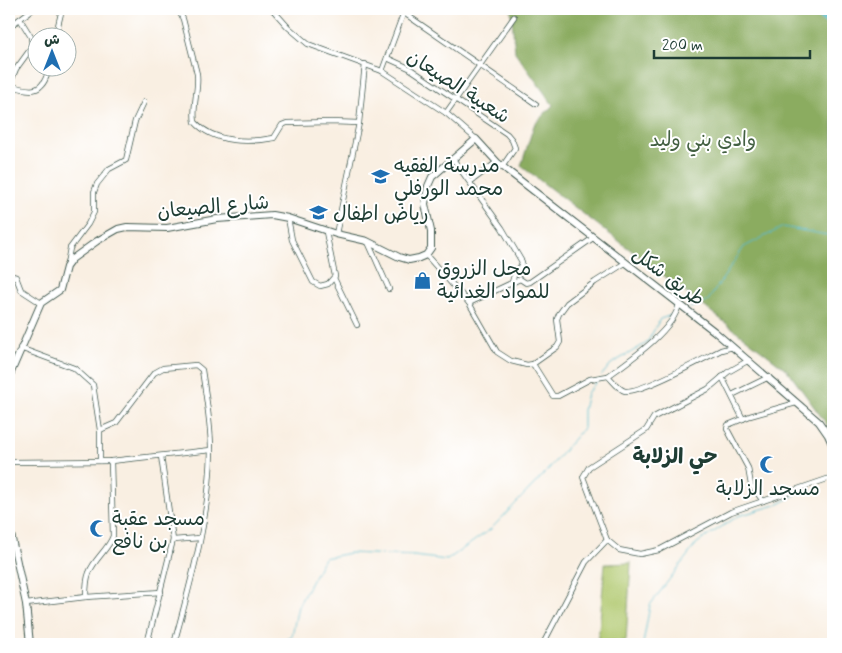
<svg xmlns="http://www.w3.org/2000/svg" width="842" height="653" font-family="Mynerve,'Playpen Sans Arabic',sans-serif">
<rect width="100%" height="100%" fill="#fff"/>
<filter id="ink" filterUnits="userSpaceOnUse"><feTurbulence type="fractalNoise" baseFrequency=".02" numOctaves="2"/><feDisplacementMap in="SourceGraphic" scale="10" xChannelSelector="R" yChannelSelector="G"/><feConvolveMatrix kernelMatrix="1 2 1 2 8 2 1 2 1" color-interpolation-filters="sRGB"/></filter>
<filter id="wash" filterUnits="userSpaceOnUse"><feTurbulence type="fractalNoise" baseFrequency=".0096" numOctaves="4" result="noise"/><feDisplacementMap in="SourceGraphic" scale="20" xChannelSelector="R" yChannelSelector="G"/><feGaussianBlur stdDeviation="1.12" result="paint"/><feColorMatrix in="noise" values="0 0 0 0 0 0 0 0 0 0 0 0 0 0 0 0 0 1.4 0 .05"/><feComposite in="paint" operator="in"/></filter>
<g filter="url(#wash)">
<rect width="100%" height="100%" fill="#f9efe2"/>
<polygon fill="#afc76c" stroke="#678250" points="631,563 626,641 598,641 605,564"/>
<polygon fill="#8bac60" stroke="#55744a" points="511,9 833,9 833,433 787,370 521,166 534,125 553,105 515,52"/>
<g fill="none" stroke-linecap="round" stroke-linejoin="round">
<g stroke="#50bacd" stroke-width="1">
<polyline points="690,308 707,302 744,247 783,227 833,236"/>
<polyline points="602,375 611,364 647,343 660,319 672,315"/>
<polyline points="828,477 833,474"/>
<polyline points="280,644 292,636 298,606 324,558 350,553 414,556 447,560 491,529 546,472 583,428 583,410 587,393 598,380"/>
<polyline points="643,644 650,605 697,543 738,516 779,504 809,487"/>
</g>
<polyline stroke="#50bacd" stroke-width="9" points="813,9 833,24"/>
</g>
</g>
<g filter="url(#ink)">
<g fill="none" stroke-linecap="round" stroke-linejoin="round">
<defs>
<g id="minor">
<path d="M178,9L183,19L197,74C199,90 192,106 195,122C214,143 248,143 274,138L282,125L287,123L331,122L359,123L365,64"/>
<polyline points="272,9 288,27 308,44 382,71 446,113 476,139"/>
<polyline points="404,13 536,104"/>
<polyline points="9,27 33,9"/>
<polyline points="55,38 62,9"/>
<polyline points="387,58 409,68 507,134 512,140 515,148 502,167"/>
<polyline points="382,71 405,9"/>
<path d="M9,85C31,92 43,95 49,68"/>
<polyline points="9,86 16,69 32,47 31,37 20,19"/>
<polyline points="446,113 514,17"/>
<path d="M453,159L502,228L522,262C520,272 513,270 512,284"/>
<polyline points="470,182 497,162"/>
<polyline points="288,218 292,240 313,282 320,286 328,284 335,276 326,232"/>
<polyline points="336,234 359,123"/>
<polyline points="368,242 389,289"/>
<polyline points="426,255 469,303 497,352 511,361 527,365 533,364 557,347 560,342 557,319 559,314 567,303 595,282 625,263"/>
<polyline points="67,264 70,248 88,224 94,212 94,192 97,184 109,169 126,160 135,121 144,102"/>
<polyline points="9,275 16,277 21,290 41,303"/>
<polyline points="334,278 357,325"/>
<polyline points="469,303 520,279 526,283 530,282 593,238"/>
<polyline points="20,348 74,368 93,385 100,430 100,461"/>
<polyline points="749,360 728,372 708,389 654,417 646,430 589,467 583,477 607,540 619,550 640,554 659,550 731,512 833,477"/>
<path d="M533,364L553,396H558L590,379L608,376C612,380 619,390 625,391C642,393 703,359 721,350L733,347"/>
<path d="M608,376C630,360 674,330 679,304"/>
<polyline points="722,377 743,419"/>
<polyline points="732,395 769,377"/>
<path d="M100,430L116,423L154,373L163,368L196,365L202,370C206,397 211,423 211,450C210,516 191,581 174,644"/>
<polyline points="9,462 111,461 211,450"/>
<polyline points="763,501 751,485 748,468 727,429 728,425 750,416 796,403"/>
<polyline points="173,540 200,538"/>
<path d="M86,597C86,589 86,580 89,573C94,559 108,550 113,536L111,461"/>
<polyline points="26,604 86,597 161,592"/>
<polyline points="147,644 173,540 161,456"/>
<polyline points="543,644 586,562 607,540"/>
</g>
<g id="secondary">
<polyline points="9,377 41,303 60,290 66,267 72,259 97,241 118,229 127,227 167,228 217,219 272,215 288,218 336,234 367,241 399,257 409,260 419,258 426,255 431,248 431,231 425,204 428,186 432,177 476,139 497,162 508,171 714,331 819,422 828,435 833,446"/>
<polyline points="9,525 26,604 30,644"/>
</g>
</defs>
<use href="#minor" stroke="#40584e" stroke-width="6"/>
<use href="#secondary" stroke="#40584e" stroke-width="8"/>
<use href="#minor" stroke="#fff" stroke-width="4.5"/>
<use href="#secondary" stroke="#fff" stroke-width="6"/>
</g>
</g>
<defs>
<symbol id="school-bare" viewBox="-9 -9 18 18"><path d="M0-5L7-2L0 1L-7-2ZM-4 1L0 2.5L4 1V4Q0 6-4 4Z" fill="#1f6fb2" stroke="#fff" stroke-width="2.5" paint-order="stroke"/></symbol>
<symbol id="shop-bare" viewBox="-9 -9 18 18"><path d="M-5-2.5h2.3a2.7 3.5 0 0 1 5.4 0H5L5.5 6h-11ZM-1.5-2.5h3a1.5 2.3 0 0 0-3 0Z" fill="#1f6fb2" stroke="#fff" stroke-width="2.5" paint-order="stroke"/></symbol>
<symbol id="mosque-bare" viewBox="-9 -9 18 18"><path d="M3.5-4.9A6 6 0 1 0 3.5 4.9A5 5 0 1 1 3.5-4.9Z" fill="#1f6fb2" stroke="#fff" stroke-width="2.5" paint-order="stroke"/></symbol>
</defs>
<g fill-rule="evenodd">
<use href="#school-bare" x="368" y="164" width="25" height="25"/>
<use href="#school-bare" x="306" y="200" width="25" height="25"/>
<use href="#shop-bare" x="410" y="268" width="25" height="25"/>
<use href="#mosque-bare" x="756" y="452" width="25" height="25"/>
<use href="#mosque-bare" x="86" y="516" width="25" height="25"/>
</g>
<g text-anchor="middle" stroke-width="4" stroke-linejoin="round" paint-order="stroke">
<g font-size="20" fill="#1f3d34" stroke="#fff">
<text transform="translate(459 86) rotate(33)" y="7">شعبية الصيعان</text>
<text transform="translate(213 206) rotate(-5)" y="7">شارع الصيعان</text>
<text transform="translate(669 276) rotate(37)" y="7">طريق شكل</text>
</g>
<g font-size="20" fill="#436042" stroke="#fff">
<text x="703" y="146">وادي بني وليد</text>
</g>
<g font-size="20" fill="#1f3d34" stroke="#fff" text-anchor="start">
<text x="394" y="172">مدرسة الفقيه<tspan x="394" dy="23">محمد الورفلي</tspan></text>
<text x="333" y="220">رياض اطفال</text>
<text x="437" y="275">محل الزروق<tspan x="437" dy="23">للمواد الغدائية</tspan></text>
<text x="768" y="495" text-anchor="middle">مسجد الزلابة</text>
<text x="112" y="525">مسجد عقبة<tspan x="112" dy="23">بن نافع</tspan></text>
</g>
<g font-size="21" font-weight="bold" fill="#1f3d34" stroke="#fff">
<text x="675" y="463">حي الزلابة</text>
</g>
</g>
<rect width="842" height="653" fill="none" stroke="#fff" stroke-width="30"/>
<g transform="translate(52 52)"><circle r="24" fill="#ffffff" stroke="#a5b1ae"/>
<path d="M0-4L9 19L0 12L-9 19Z" fill="#1f6fb2"/>
<text y="-8" font-size="14" font-weight="bold" text-anchor="middle" fill="#1f3d34">ش</text>
</g>
<path d="M654 50v8h156v-8" fill="none" stroke="#1f3d34" stroke-width="2.5"/>
<text x="662" y="50" font-size="15" fill="#1f3d34" stroke="#ffffff" stroke-width="4" paint-order="stroke">200 m</text>
</svg>
